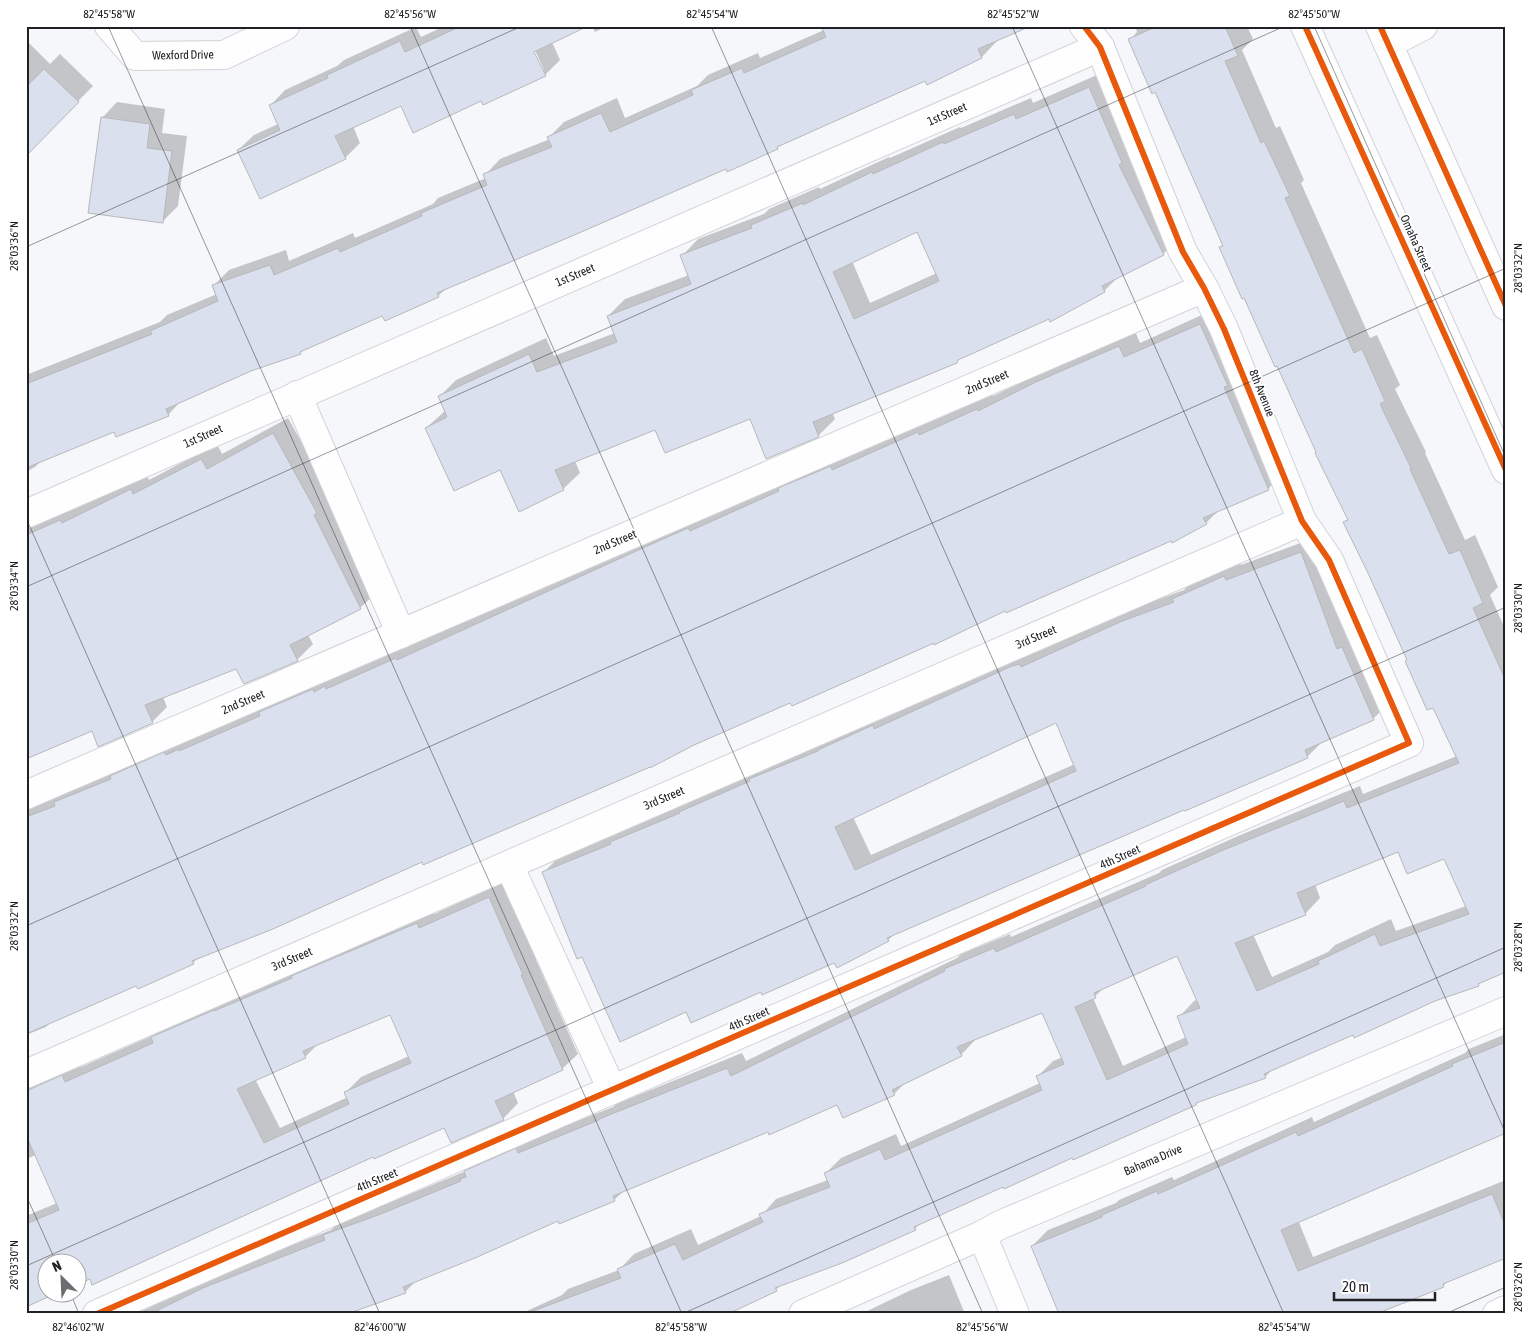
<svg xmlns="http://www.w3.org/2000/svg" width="1532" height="1340" font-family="'Asap Condensed',sans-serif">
<rect width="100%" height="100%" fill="#f6f7fb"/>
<g fill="#0003" fill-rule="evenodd">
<path d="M445,26H585L552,42L560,60L545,75L482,99L401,104L353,126L360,143L345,158L238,150L254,135L278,124L270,106L285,90L337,66L344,60L416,27L421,37ZM533,46L544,70H542L531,47Z"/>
<polygon points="592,26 607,26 595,32"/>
<path d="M1135,26H1247L1253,39L1242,50L1276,128L1280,126L1304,180L1301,183L1370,338L1377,335L1400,385L1395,389L1426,452L1425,453L1465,540L1475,535L1498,587L1490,595L1506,631V971L1483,981L1478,985L1434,1000L1274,1068L1265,1077L1199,1101L1196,1104L1004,1185L921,1222L915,1229L782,1284L776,1290L713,1314H520L562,1295L568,1289L619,1270L634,1254L691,1229L698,1245L761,1216L776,1199L828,1180L825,1174L841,1158L896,1134L901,1146L1040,1083L1037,1077L1053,1061L1063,1057L1043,1012L976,1039L961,1055L907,1081L894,1094L837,1103L626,1189L614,1200L558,1220L416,1281L405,1292L343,1314H136L220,1273L331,1230L340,1220L398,1199L466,1171L481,1156L534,1138L613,1107L616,1104L742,1053L746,1061L957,958L961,954L1010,934L1011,937L1159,873L1162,870L1238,836L1360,786L1363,794L1457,756L1434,706L1408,660L1369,572L1344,522L1349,518L1221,247L1224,245L1155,91L1130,40L1137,32ZM1399,851L1445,857L1466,906L1396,931L1391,919L1335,945L1328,952L1272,977L1253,934L1305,914L1320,898L1315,884ZM1177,955L1197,1000L1194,1001L1179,1017L1186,1037L1123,1066L1093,998L1105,987Z"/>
<polygon points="824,30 996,40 997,41 982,57 928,83 926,80 783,143 777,148 726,167 447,288 438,296 383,314 304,350 300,353 250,370 182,400 168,415 115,430 42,460 35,467 26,472 26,375 160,322 167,315 217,294 214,285 229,270 286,250 289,261 353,233 355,238 433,204 438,198 486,178 485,175 500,159 550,139 549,137 564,122 617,98 625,118 697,86 708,75 758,53 760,58"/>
<polygon points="26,40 50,64 60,54 93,86 26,154"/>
<path d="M1106,71L1180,237L1163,254L1118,277L1104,291L1050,318L961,357L957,361L832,412L835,419L818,436L751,417L656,428L575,461L580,473L563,489L500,468L426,428L446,410L439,397L456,380L546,338L554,356L615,333L608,316L625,299L689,275L682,256L698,239L764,214L769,209L819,187L820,189L889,157L890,158L960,127L961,128L1031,98L1033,103ZM918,230L937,273L870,303L852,261Z"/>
<polygon points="117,102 165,109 162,133 187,136 178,206 162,222 102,118"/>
<polygon points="1215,309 1284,473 1268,489 1219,510 1206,523 1172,540 791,701 423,860 199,957 193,963 137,984 50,1022 46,1027 26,1035 26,808 411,644 412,645 661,532 933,418 935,420 992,394 993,396 1053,367 1135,331 1140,343"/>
<polygon points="288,418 332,497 376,593 360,608 308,635 313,644 297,660 237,668 163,697 167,707 152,722 93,729 26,758 26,527 76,505 77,508 146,474 149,480 217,444 222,454"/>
<path d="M1317,537L1389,703L1373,719L1323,741L1307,757L895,934L888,940L761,990L686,1011L544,872L559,857L623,830L627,826L1035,649L1037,652L1137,607L1184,590L1189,584L1240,562L1241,565ZM1057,722L1075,764L871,855L853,817Z"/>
<path d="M504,882L538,958L536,960L578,1054L562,1069L513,1091L518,1103L503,1119L445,1126L78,1283V1262H48L26,1306V1216L57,1203L36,1155L26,1159V1083L78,1061L81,1067L154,1035L168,1022L432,908L434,914ZM391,1014L409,1056L361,1077L345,1093L348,1097L280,1128L255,1079L305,1057L318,1044Z"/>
<polygon points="1506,1034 1506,1132 1298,1220 1313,1257 1506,1180 1506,1257 1449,1280 1443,1286 1384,1309 1379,1314 1060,1314 1032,1246 1048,1230 1116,1203 1119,1200 1172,1177 1174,1180 1312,1117 1314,1122 1465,1053 1469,1049"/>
<polygon points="949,1275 965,1314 861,1314 911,1290"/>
</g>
<g fill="#dae0ed" stroke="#b6b8bb" fill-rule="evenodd">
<polygon points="461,26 588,26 534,52 546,76 483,105 481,101 413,133 401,106 335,136 346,159 260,199 237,150 280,130 269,105 328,78 327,75 400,41 405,52"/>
<polygon points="821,26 1031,26 978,49 982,58 927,85 925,81 777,147 778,149 727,172 726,169 572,236 437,293 439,297 385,321 382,316 300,352 301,354 251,371 166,409 169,416 116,437 114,432 26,468 26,384 152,334 150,331 218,301 212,285 270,265 274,275 338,248 340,252 422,216 421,213 487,185 483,174 552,147 547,137 601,113 610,132 693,95 691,90 742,68 744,73 826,37"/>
<path d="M1158,26H1225L1238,56L1225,61L1261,143L1264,141L1290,196L1285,198L1354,353L1362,349L1385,401L1380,404L1411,468L1410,469L1449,554L1460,550L1483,603L1473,608L1506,681V972L1478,984L1479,986L1435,1001L1354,1038L1353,1035L1264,1074L1266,1078L1196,1103V1105L1073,1160L1072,1158L1004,1189L1003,1187L914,1227L916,1230L842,1263L775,1288L777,1291L728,1314H533V1311L621,1278L617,1269L675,1244L683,1260L763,1222L759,1214L830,1187L824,1173L880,1149L885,1160L1042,1090L1036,1076L1064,1064L1042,1013L957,1047L962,1056L892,1090L895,1095L843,1118L837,1105L769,1135L768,1132L613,1196L615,1201L559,1224L558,1221L475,1258L403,1287L406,1293L347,1314H150L203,1288L325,1240L323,1235L381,1214L461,1181L460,1179L466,1177L464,1171L516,1148L518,1153L599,1120V1119L727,1068L731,1076L945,971L944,969L994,948L996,952L1146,886L1145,885L1221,851L1344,801L1347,808L1459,763L1433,708L1427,710L1405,661L1407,660L1368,573L1343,522L1348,520L1315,453L1316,452L1277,366L1275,367L1244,298L1242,299L1219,247L1223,246L1155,92L1152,94L1128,39ZM1398,852L1407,874L1444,859L1469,914L1380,946L1375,934L1318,961L1319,964L1257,991L1235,943L1306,915L1297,893ZM1177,956L1200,1008L1177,1016L1188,1044L1107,1080L1075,1007L1096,998L1094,993Z"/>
<polygon points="44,69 79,102 26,156 26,87"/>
<path d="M1089,87L1122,163L1119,165L1164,255L1102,286L1105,292L1050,322L1049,319L958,360L957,363L813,422L819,437L766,459L750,419L665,453L655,430L555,470L564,490L519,512L500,470L454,491L425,428L447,417L438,396L529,354L537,372L617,342L607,316L691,284L680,255L752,228L751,225L803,203V205L872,172L873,174L943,142L944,144L1014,114L1016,119ZM917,232L939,281L854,319L833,272Z"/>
<polygon points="101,117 150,124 147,148 172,151 163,223 88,213"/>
<polygon points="1200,324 1228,386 1224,387 1269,490 1203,518 1207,524 1172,543 1171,541 1006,613 1005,611 934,645 934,643 792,706 790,703 694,745 650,768 650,767 423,865 422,862 273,929 192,961 194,964 138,989 136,986 26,1034 26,817 55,806 54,802 111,779 110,776 164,752 166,755 179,749 179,751 260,716 259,712 313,689 314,692 325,686 326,689 396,658 397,660 645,547 688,528 690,531 779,491 778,488 831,466 832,470 918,432 919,435 977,409 978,411 1036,382 1119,346 1124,357"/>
<polygon points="273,433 317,513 314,515 361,609 290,645 298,661 244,684 236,669 145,705 153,723 98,747 92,731 26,759 26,535 60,520 62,523 131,489 133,494 201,459 207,469"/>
<path d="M1301,552L1337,649L1342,647L1374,720L1305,750L1308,758L1185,811L1184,810L887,938L889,941L837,968L834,963L762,995L761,992L691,1023L686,1012L620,1042L582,957L577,959L542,872L611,844L610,842L680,813L679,812L750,781L749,779L818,751V750L873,725L874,729L1012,666L1020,664L1021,667L1120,622L1174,602L1172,599L1224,576L1226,580ZM1056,723L1076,771L855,870L835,827Z"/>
<path d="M489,897L523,975H521L563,1070L495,1101L504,1120L451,1143L444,1128L374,1159L373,1157L92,1285L90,1279L78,1284V1262H48V1292H59L26,1307V1224L59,1210L26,1135V1091L62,1075L65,1082L153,1043L151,1037L214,1010V1011L292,978L291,976L417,923L419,928ZM390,1015L411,1063L344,1092L349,1104L264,1143L237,1089L306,1058L303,1051Z"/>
<polygon points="1506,1042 1506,1133 1281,1230 1298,1271 1492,1194 1506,1227 1506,1258 1443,1284 1444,1287 1376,1314 1059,1314 1031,1246 1102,1217 1102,1215 1157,1191 1158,1194 1296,1132 1298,1136 1453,1066 1452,1064"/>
</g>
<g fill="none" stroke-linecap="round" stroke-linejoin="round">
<defs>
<g id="minor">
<polyline points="109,26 135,56 224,55 285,26"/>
<polyline points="1388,44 1423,26"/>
<polyline points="297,395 401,634"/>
<polyline points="26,514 1100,47"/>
<polyline points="26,795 1204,288"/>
<polyline points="509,865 612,1090"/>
<polyline points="26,1074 1302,521"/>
<polyline points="982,1235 1015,1314"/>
<polyline points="97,1314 1409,743 1329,560 1302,521 1224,329 1204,288 1183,252 1100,47 1084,26"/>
<polyline points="803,1314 982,1235 1000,1225 1506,1011"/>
<polyline points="1497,1314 1506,1310"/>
</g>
<g id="secondary">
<polyline points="1305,26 1506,470"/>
<polyline points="1380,26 1506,306"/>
</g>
</defs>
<use href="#minor" stroke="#d2d3d7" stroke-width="30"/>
<use href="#secondary" stroke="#d2d3d7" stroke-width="30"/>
<use href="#minor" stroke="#fefefe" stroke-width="28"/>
<use href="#secondary" stroke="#fefefe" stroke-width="28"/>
<defs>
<g id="cycleway">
<polyline points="1305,26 1506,470"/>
<polyline points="1380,26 1506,306"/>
<polyline points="97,1314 1409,743 1329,560 1302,521 1224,329 1204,288 1183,252 1100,47 1084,26"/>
</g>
</defs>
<use href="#cycleway" stroke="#fff" stroke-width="9"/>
<use href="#cycleway" stroke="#e8590c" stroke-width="6"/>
</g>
<path fill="none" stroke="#202125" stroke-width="1" stroke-opacity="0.45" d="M108,26L682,1314M410,26L983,1314M711,26L1284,1314M1012,26L1506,1134M1314,26L1506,458M26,247L522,26M26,518L380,1314M26,587L1285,26M26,926L1506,268M26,1195L56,1262M26,1266L1506,607M70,1292L79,1314M682,1314L1506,947M1445,1314L1506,1287"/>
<g text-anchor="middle" stroke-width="4" stroke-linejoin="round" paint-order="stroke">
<g font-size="12" fill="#202125" stroke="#fff">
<text transform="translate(183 55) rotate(-1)" y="4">Wexford Drive</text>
<text transform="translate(947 114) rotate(-23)" y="4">1st Street</text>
<text transform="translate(1416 243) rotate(66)" y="4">Omaha Street</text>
<text transform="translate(575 275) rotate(-23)" y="4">1st Street</text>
<text transform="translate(987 382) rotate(-23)" y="4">2nd Street</text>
<text transform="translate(1262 393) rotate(68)" y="4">8th Avenue</text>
<text transform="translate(203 436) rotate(-24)" y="4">1st Street</text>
<text transform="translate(615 542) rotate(-23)" y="4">2nd Street</text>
<text transform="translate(1036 637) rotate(-23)" y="4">3rd Street</text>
<text transform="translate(243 702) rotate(-23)" y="4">2nd Street</text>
<text transform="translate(664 798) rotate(-23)" y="4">3rd Street</text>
<text transform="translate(1120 857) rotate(-24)" y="4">4th Street</text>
<text transform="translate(292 959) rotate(-23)" y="4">3rd Street</text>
<text transform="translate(749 1019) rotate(-24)" y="4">4th Street</text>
<text transform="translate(1153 1160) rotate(-23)" y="4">Bahama Drive</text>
<text transform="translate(377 1180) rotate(-23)" y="4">4th Street</text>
</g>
</g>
<rect width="1532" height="1340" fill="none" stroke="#ffffff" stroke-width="55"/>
<g transform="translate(62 1278) rotate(336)"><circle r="24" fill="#ffffff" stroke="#a6a6a8"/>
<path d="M0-4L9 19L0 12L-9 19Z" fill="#6b6c70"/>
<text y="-8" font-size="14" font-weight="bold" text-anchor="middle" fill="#202125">N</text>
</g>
<path d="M1334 1292v8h101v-8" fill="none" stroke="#202125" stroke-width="2.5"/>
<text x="1342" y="1292" font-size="15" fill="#202125" stroke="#ffffff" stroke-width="4" paint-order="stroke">20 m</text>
<rect x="28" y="28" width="1476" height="1284" fill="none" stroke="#202125" stroke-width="2"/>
<g font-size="12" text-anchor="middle" fill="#202125">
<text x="109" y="18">82°45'58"W</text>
<text x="410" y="18">82°45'56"W</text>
<text x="712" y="18">82°45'54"W</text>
<text x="1013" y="18">82°45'52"W</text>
<text x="1314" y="18">82°45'50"W</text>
<text transform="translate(14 246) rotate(-90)" y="4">28°03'36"N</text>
<text transform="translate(1518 268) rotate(-90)" y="4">28°03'32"N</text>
<text transform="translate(14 586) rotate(-90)" y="4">28°03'34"N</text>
<text transform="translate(1518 608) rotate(-90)" y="4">28°03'30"N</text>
<text transform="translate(14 926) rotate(-90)" y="4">28°03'32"N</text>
<text transform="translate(1518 947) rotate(-90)" y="4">28°03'28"N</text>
<text transform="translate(14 1265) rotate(-90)" y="4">28°03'30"N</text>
<text transform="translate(1518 1287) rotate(-90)" y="4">28°03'26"N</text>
<text x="78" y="1331">82°46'02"W</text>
<text x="380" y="1331">82°46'00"W</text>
<text x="681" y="1331">82°45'58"W</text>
<text x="982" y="1331">82°45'56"W</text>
<text x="1284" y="1331">82°45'54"W</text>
</g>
</svg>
